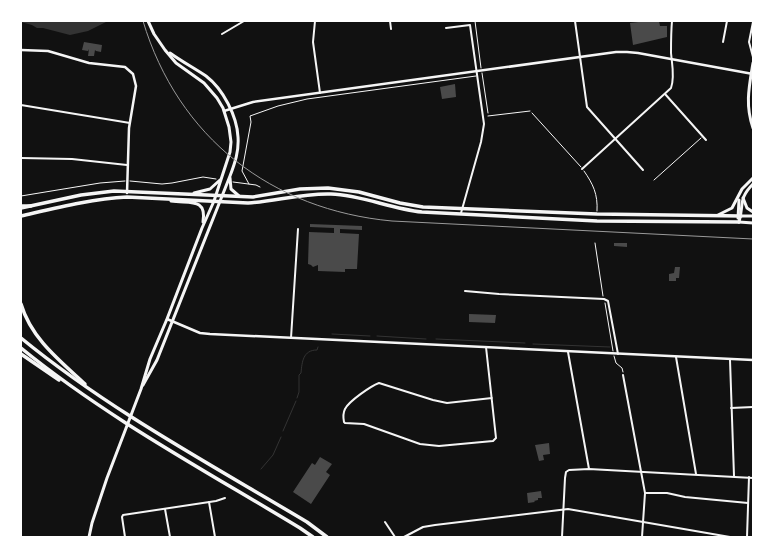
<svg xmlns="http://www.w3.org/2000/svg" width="774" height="558" font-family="'IBM Plex Sans',sans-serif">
<rect width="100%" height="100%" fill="#111"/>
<polygon fill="#333" points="21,21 108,21 88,31 70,35 43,28 37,28 32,25 21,22"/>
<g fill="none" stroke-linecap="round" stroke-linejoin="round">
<g stroke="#333" stroke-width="1">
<polyline points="332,334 370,336"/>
<polyline points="377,336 426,339"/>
<polyline points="436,339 525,343"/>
<polyline points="533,344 610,347"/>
<path d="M297,398L299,392V375L301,373C302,362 303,350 317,350L318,347"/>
<polyline points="283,431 296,401"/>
<polyline points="261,469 273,455 281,437"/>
</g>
</g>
<g fill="#4a4a4a">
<polygon points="647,21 659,21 660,26 667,26 667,37 633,45 630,23"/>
<polygon points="84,42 102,45 101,52 96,51 95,50 94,56 88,56 89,49 88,51 82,50"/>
<polygon points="455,84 456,97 442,99 440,87"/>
<polygon points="310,224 362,226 362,230 340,229 340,233 359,234 357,269 345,269 345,272 318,271 318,265 313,267 311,265 308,264 309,232 334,233 334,228 310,227"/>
<polygon points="614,243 627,243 627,247 614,246"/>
<polygon points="675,267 680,267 679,278 676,278 676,281 669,281 669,274 674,273"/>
<polygon points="469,314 496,315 495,323 469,322"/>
<polygon points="549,443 550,454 543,455 544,460 539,461 535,445"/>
<polygon points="320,457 332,464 326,472 330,475 311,504 293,492 312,463 315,465"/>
<polygon points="541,491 542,498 538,498 538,500 534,501 535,502 528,503 527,493"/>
</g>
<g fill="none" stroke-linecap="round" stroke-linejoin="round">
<g stroke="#f5f5f5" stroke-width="1">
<polyline points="475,21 481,68"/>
<polyline points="482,73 488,113"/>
<polyline points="532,113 581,167"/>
<path d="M584,171C593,184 598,194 597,211"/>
<polyline points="654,180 701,138"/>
<polyline points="130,181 162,184 172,183 203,177 216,179"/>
<polyline points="233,182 256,185 260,187"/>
<polyline points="249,184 242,171 251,122 250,116 278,106 307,99 476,76"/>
<polyline points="21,196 100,183 125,181"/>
<polyline points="595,243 603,296"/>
<polyline points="605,303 613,351"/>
<polyline points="614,356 616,363 622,368 623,372"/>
</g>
<polyline stroke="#f5f5f5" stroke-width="1" points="488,116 530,111"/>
<g stroke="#f5f5f5" stroke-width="2">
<polyline points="315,21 313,42 320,93"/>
<polyline points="390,21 391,29"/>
<polyline points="575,21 587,107 643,170"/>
<polyline points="753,22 749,42 753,57"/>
<polyline points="446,28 470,25 484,124 481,142 461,213"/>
<polyline points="222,34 244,21"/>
<polyline points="723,42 727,21"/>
<polyline points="665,94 706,140"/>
<polyline points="21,105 130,123"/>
<polyline points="21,158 72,159 127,165"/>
<path d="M582,169L671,88C675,77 672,64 671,53C671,42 671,32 672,21"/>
<polyline points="465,291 499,294 604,299 608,301 618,354"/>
<polyline points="291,338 298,229"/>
<path d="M486,347L496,438L493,441L439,446L420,444L364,424L345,423L344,422C343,417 343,413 345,409C349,401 371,386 379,383L433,400L447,403L492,398"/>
<polyline points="568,352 589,469"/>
<polyline points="676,357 696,474"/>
<polyline points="730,360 734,476"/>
<polyline points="623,375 645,493 642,537"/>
<polyline points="731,408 753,407"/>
<polyline points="645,493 667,493 685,497 748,503"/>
<polyline points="209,502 215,537"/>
<polyline points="165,509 170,537"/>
<polyline points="385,522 395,537"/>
<polyline points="125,537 122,517 123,515 216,501 225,498"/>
<polyline points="404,537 423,527 435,525 568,509 730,537"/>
<polyline points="562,537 565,478 566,472 569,470 589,469 753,478"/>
<polyline points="747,537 749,477"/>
</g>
<g stroke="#f5f5f5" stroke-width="2.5">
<polyline points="21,50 48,51 89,63 125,67 133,74 136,86 129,128 127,193"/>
<polyline points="224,111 253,102 616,52 627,52 638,53 753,74"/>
<polyline points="167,319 200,333 210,334 753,360"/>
</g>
<g stroke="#f5f5f5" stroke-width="3">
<polyline points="230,178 231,189 239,196"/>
<polyline points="194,193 210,189 220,180"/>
<polyline points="743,198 747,208 753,212"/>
<path d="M171,201C189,204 207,197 203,222"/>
<polyline points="741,216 753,216"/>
<polyline points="739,222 753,223"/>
<path d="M143,385L157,360L230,176C235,163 239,151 238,137C237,116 223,89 206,76C194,68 181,61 170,53"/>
<polyline points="89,537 92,523 107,478 141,389 150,359 167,319 202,228 214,201 230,152 231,142 229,127 223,108 217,98 204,83 176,63 165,50 154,34 148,21"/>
</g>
<g stroke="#f5f5f5" stroke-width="3">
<path d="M753,63C749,87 745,105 753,128"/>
<polyline points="718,215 732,208 742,189 753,178"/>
<polyline points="738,218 739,200"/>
<path d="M739,222C744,205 738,199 753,184"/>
</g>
<g stroke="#f5f5f5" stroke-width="3.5">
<polyline points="21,208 81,195 114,191 253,197 300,189 328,188 359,192 400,203 423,207 597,214 741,216"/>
<path d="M21,216C56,208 91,199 127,197L248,203C276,201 303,193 331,194C362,195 391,209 422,212L597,221L739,222"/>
</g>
<g stroke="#f5f5f5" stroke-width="3.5">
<polyline points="21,206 31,206"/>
<path d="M21,304C31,338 59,360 85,384"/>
<path d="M21,338C109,410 210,464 307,522L327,537"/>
<path d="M21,348C107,418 206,471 300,528L313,537"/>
<polyline points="21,354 59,380"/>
</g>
<path stroke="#9a9a9a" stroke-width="1" d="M143,21C178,138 272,210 392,221L753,239"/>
</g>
<rect width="774" height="558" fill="none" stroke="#ffffff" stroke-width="44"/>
</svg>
